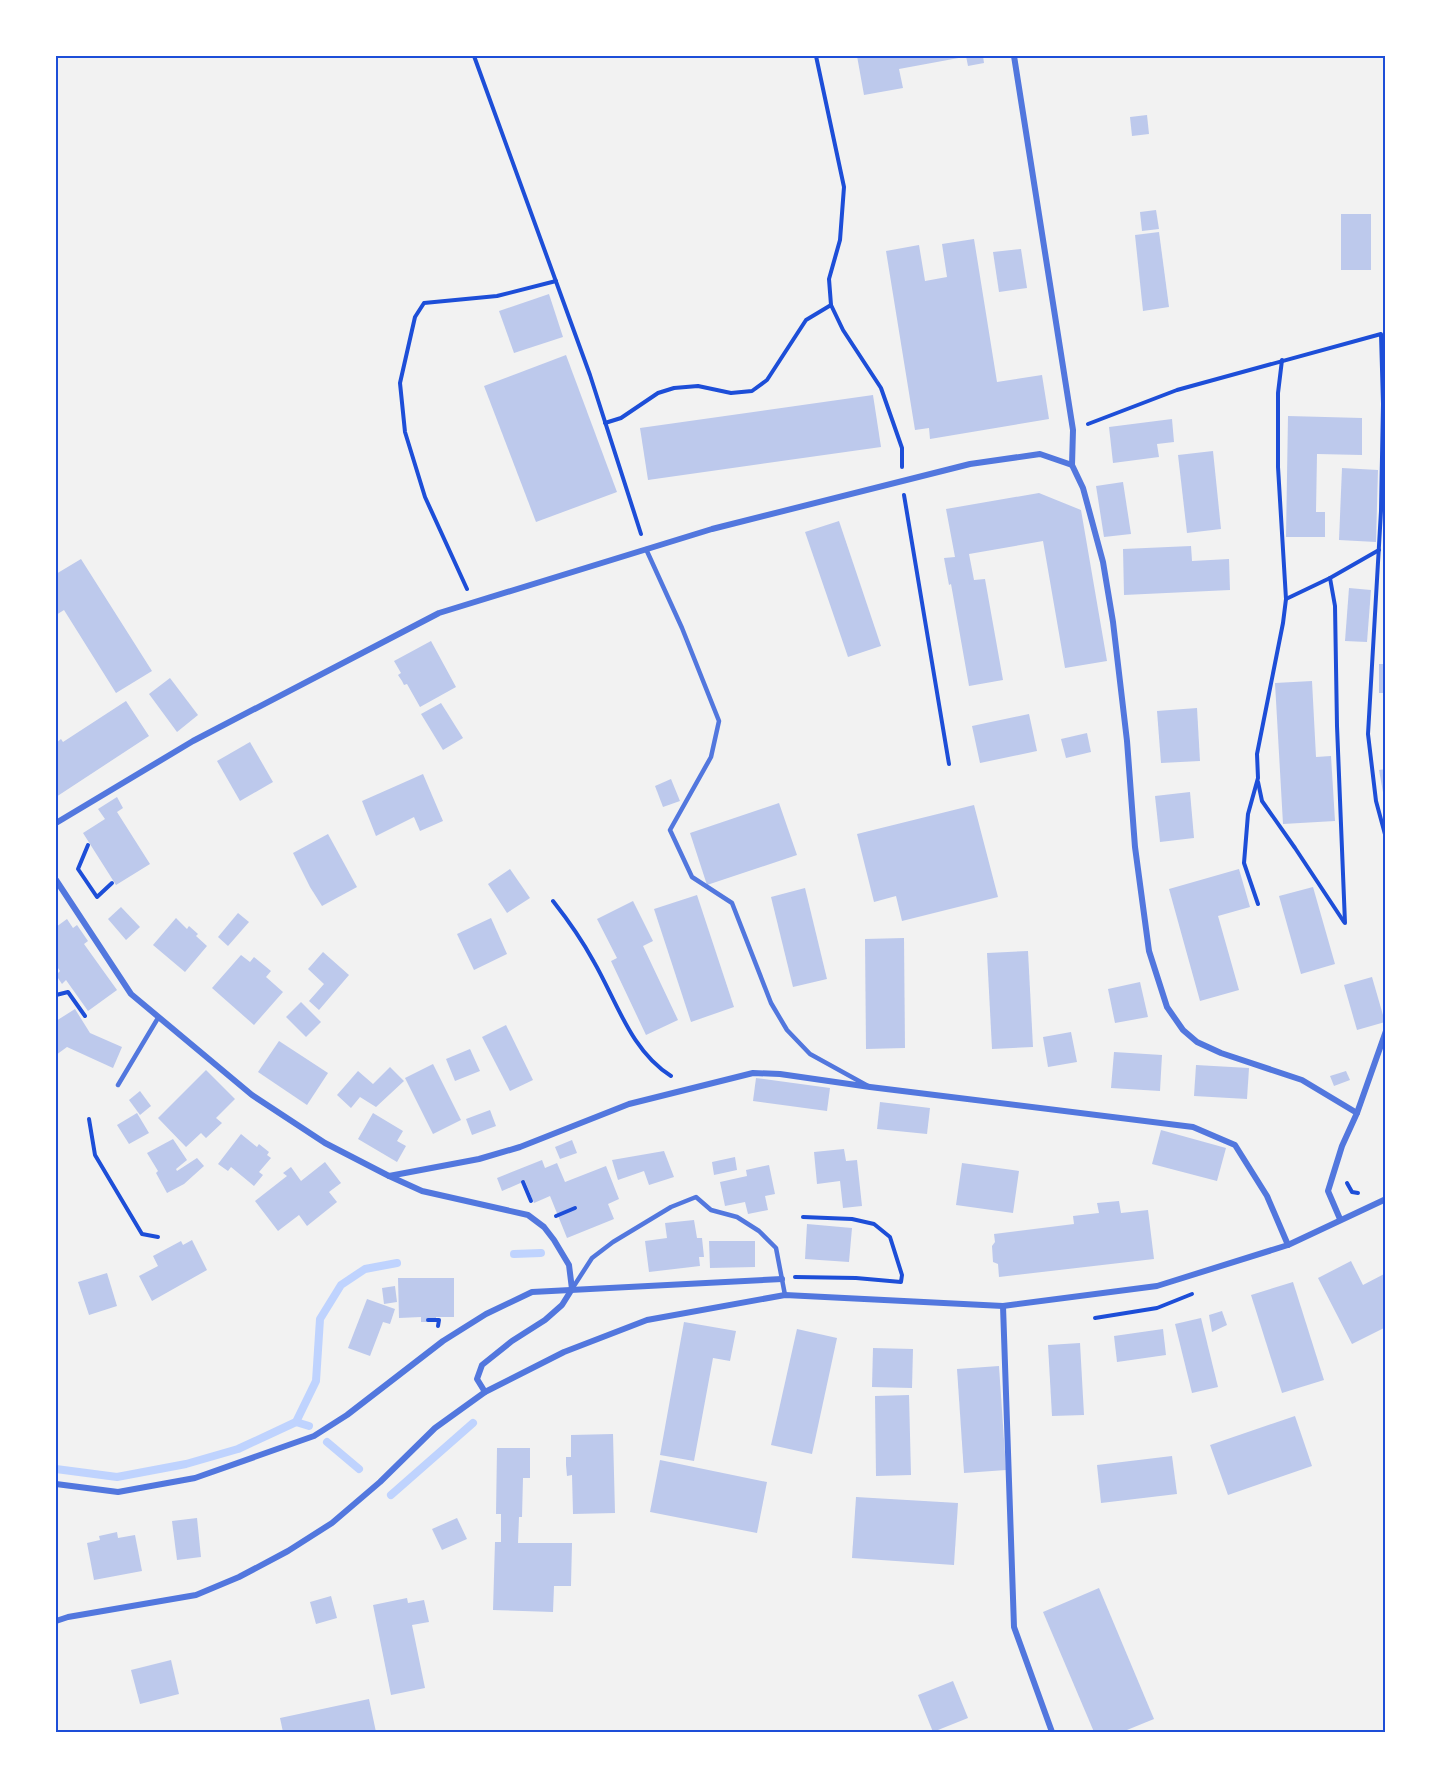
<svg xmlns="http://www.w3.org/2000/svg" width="1441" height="1788" font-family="'Alegreya Sans',sans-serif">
<rect width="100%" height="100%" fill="#f2f2f2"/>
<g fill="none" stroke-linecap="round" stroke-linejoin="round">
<g stroke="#bfd3fe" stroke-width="8">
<polyline points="514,1254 541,1253"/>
<polyline points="296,1422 309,1426"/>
<polyline points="327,1442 359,1469"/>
<polyline points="56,1469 117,1477 186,1464 238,1449 296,1422 316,1381 320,1319 341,1285 365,1269 397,1263"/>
<polyline points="391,1495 473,1423"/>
</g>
</g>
<g fill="#bdc9ec">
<polygon points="857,56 963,56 964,57 899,69 903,88 864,95"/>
<polygon points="966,56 983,56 984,63 968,66"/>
<polygon points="1147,115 1149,134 1132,136 1130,117"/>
<polygon points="1156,210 1159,229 1142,231 1140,212"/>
<rect x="1341" y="214" width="30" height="56"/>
<polygon points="1159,232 1169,307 1143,311 1135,235"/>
<polygon points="974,239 997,382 1042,375 1049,419 930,439 929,428 915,430 886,251 919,245 925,281 947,277 942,244"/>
<polygon points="1021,249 1027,288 999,292 993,252"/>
<polygon points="549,294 563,337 514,353 499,311"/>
<polygon points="566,355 617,492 536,522 484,386"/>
<polygon points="873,395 881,447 648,480 640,428"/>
<polygon points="1288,416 1362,418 1362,455 1317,454 1316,512 1325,512 1325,537 1286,537"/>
<polygon points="1172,419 1174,442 1157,444 1159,457 1113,463 1109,427"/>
<polygon points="1213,451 1221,529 1187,533 1178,455"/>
<polygon points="1342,468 1378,470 1376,542 1339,540"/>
<polygon points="1123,482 1131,534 1104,537 1096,486"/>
<polygon points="1039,493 1081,510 1107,661 1065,668 1043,541 969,554 974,580 985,579 1003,680 969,686 951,584 949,585 944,558 955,557 946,509"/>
<polygon points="839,521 881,646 848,657 805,532"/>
<polygon points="1191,546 1192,561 1229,559 1230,590 1124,595 1123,549"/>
<polygon points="81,559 152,671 116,693 64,610 56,615 56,574"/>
<polygon points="1349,588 1371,590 1367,642 1345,641"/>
<polygon points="431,641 456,687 420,707 407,684 404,685 402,681 398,675 401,673 394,661"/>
<rect x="1379" y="664" width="7" height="29"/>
<polygon points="170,678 198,715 177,732 149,694"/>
<polygon points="1312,681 1316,757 1331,756 1335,821 1283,824 1275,683"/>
<polygon points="126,701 149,736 56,797 56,743 61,739 63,742"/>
<polygon points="441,703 463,738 443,750 421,714"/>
<polygon points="1197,708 1200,761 1161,763 1157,711"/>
<polygon points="1029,714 1037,751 980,763 972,726"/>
<polygon points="1087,733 1091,752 1066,758 1061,739"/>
<polygon points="250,742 273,782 240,801 217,761"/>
<polygon points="1386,769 1386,798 1384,798 1379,770"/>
<polygon points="423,774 443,821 420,831 414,817 376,836 362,801"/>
<polygon points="671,779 680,801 663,807 655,786"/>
<polygon points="1190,792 1194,838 1160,842 1155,796"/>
<polygon points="117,797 123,808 117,812 150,864 116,885 83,833 105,819 98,809"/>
<polygon points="779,803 797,855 707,885 690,833"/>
<polygon points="974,805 998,897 902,921 896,896 874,902 857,834"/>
<polygon points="328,834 357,887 322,906 310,887 293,853"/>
<polygon points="510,869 530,898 507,913 488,884"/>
<polygon points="1239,869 1250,907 1218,916 1239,990 1200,1001 1169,889"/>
<polygon points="1313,887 1335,964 1301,974 1279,896"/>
<polygon points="805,888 827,979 793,987 771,897"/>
<polygon points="697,895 734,1007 691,1022 654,909"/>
<polygon points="633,901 653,941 643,946 678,1020 646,1035 611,961 617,958 597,919"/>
<polygon points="121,907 140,927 126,940 108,919"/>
<polygon points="238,913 249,922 228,946 218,937"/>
<polygon points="176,918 187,929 189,926 198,934 196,936 207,946 185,972 153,945"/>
<polygon points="491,918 507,954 474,970 457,934"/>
<polygon points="67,919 73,928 77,925 88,941 84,944 117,990 88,1011 66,980 62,984 56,975 60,971 56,965 56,927"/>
<polygon points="904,938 905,1048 866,1049 865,939"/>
<polygon points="1028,951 1033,1047 992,1049 987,953"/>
<polygon points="323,952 349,975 319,1010 309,1001 324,984 308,969"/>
<polygon points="241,955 250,962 254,957 271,971 266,977 283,992 254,1025 212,988"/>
<polygon points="1372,977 1385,1022 1357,1030 1344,985"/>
<polygon points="1140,982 1148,1017 1115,1023 1108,989"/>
<polygon points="301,1002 321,1022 306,1037 286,1017"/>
<polygon points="75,1009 90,1033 122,1047 113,1068 67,1047 56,1055 56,1021"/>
<polygon points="506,1025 533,1080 510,1091 482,1037"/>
<polygon points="1071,1032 1077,1062 1048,1067 1043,1037"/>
<polygon points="279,1041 328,1073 307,1105 258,1072"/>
<polygon points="470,1049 480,1071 455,1081 446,1059"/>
<polygon points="1114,1052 1162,1055 1160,1091 1111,1088"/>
<polygon points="433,1064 461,1120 433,1134 405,1078"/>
<polygon points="1196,1065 1249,1068 1247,1099 1194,1096"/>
<polygon points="390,1067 404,1081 376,1107 360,1097 351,1108 337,1095 358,1071 373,1084"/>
<polygon points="206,1070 235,1099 216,1118 222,1123 206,1138 201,1133 186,1147 158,1118"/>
<polygon points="1346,1071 1350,1080 1334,1086 1330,1076"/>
<polygon points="756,1078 830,1088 827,1111 753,1101"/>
<polygon points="140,1091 151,1106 140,1115 129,1100"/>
<polygon points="880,1102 930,1108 927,1134 877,1129"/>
<polygon points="490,1110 496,1126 472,1135 466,1119"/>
<polygon points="137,1113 149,1133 129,1144 117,1125"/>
<polygon points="373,1113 403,1131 397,1141 406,1146 397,1162 358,1139"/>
<polygon points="1161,1130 1226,1148 1217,1181 1152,1164"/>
<polygon points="241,1134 257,1147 259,1144 269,1152 267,1155 271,1158 259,1172 263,1175 254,1186 231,1167 228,1171 218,1164"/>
<polygon points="173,1139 187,1160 176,1169 177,1171 197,1158 204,1166 184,1184 167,1193 156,1173 158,1171 147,1153"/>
<polygon points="572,1140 577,1153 560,1159 555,1147"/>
<polygon points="844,1149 846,1161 857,1160 862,1206 843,1208 840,1181 817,1184 814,1152"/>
<polygon points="664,1151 674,1177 649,1185 644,1171 618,1180 612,1160"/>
<polygon points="735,1157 737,1170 714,1175 712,1162"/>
<polygon points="542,1160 545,1168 557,1163 565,1182 606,1166 619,1199 608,1204 614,1219 567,1238 550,1196 534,1203 525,1181 502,1191 497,1178"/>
<polygon points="325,1162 341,1183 329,1192 337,1202 307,1226 299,1215 278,1231 255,1201 287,1176 283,1173 291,1167 301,1181"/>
<polygon points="962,1163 1019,1171 1013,1213 956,1205"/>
<polygon points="769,1165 775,1194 765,1196 768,1210 748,1214 745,1202 725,1206 720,1182 747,1176 746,1170"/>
<polygon points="1119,1201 1121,1213 1148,1210 1154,1259 999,1277 998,1264 993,1262 992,1246 995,1242 994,1234 1074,1224 1073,1216 1099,1213 1097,1203"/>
<polygon points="694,1220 697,1238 702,1238 704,1257 699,1257 700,1266 649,1272 645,1241 667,1238 665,1223"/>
<polygon points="807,1224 852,1228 849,1262 805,1259"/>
<polygon points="192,1240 207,1270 152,1301 139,1276 158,1266 153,1256 181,1241 183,1245"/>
<polygon points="709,1241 755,1241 755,1267 710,1268"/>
<polygon points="1351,1261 1363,1285 1386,1273 1386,1327 1352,1344 1318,1278"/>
<polygon points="107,1273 117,1306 89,1315 78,1282"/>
<polygon points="398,1278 454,1278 454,1317 436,1317 436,1322 421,1322 421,1317 399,1318"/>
<polygon points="1293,1282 1324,1380 1282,1393 1251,1295"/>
<polygon points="395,1286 397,1302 384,1304 382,1288"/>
<polygon points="367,1299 395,1309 390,1324 383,1322 370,1356 348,1348"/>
<polygon points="1222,1311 1227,1325 1212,1332 1209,1315"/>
<polygon points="1201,1318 1218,1387 1192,1393 1175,1324"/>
<polygon points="684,1322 736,1331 730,1361 713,1358 694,1461 660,1455"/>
<polygon points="797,1329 837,1338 812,1454 771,1445"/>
<polygon points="1163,1329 1166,1355 1117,1362 1114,1336"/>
<polygon points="1080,1343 1084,1415 1052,1416 1048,1345"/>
<polygon points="873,1348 913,1349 912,1388 872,1387"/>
<polygon points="999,1366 1006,1470 964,1473 957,1369"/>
<polygon points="909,1395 911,1475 876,1476 875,1396"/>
<polygon points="1295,1416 1312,1466 1228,1495 1210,1445"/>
<polygon points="613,1434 615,1513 573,1514 572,1475 567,1476 566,1465 566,1457 571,1457 571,1435"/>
<polygon points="497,1448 530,1448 530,1478 523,1478 522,1517 519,1517 518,1543 572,1543 571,1586 554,1586 553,1612 493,1610 495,1542 501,1542 501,1514 496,1514"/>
<polygon points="1172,1456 1177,1494 1101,1503 1097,1465"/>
<polygon points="660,1460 767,1482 757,1533 650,1512"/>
<polygon points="856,1497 958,1503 954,1565 852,1558"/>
<polygon points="197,1518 201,1557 177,1560 172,1521"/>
<polygon points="457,1518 467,1539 442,1550 432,1529"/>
<polygon points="117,1532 118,1538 135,1535 142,1571 94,1580 87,1543 100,1540 99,1536"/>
<polygon points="1099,1588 1154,1719 1122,1732 1094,1732 1043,1612"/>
<polygon points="331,1596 337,1618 316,1624 310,1602"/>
<polygon points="407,1598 408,1603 424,1600 429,1622 412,1625 425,1688 391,1695 373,1605"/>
<polygon points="171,1660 179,1694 140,1704 131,1670"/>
<polygon points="953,1681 968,1718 933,1732 918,1695"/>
<polygon points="369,1699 376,1732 283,1732 280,1718"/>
</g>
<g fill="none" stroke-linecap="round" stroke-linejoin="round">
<g stroke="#1d4ed8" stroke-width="4">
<polyline points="474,56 590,375 641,534"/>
<polyline points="816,56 844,187 840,240 829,279 831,305 843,330 881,388 902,448 902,467"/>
<polyline points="605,423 621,418 658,393 674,388 698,386 731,393 752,391 767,380 806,320 831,305"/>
<polyline points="1088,424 1177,390 1381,334 1383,404 1381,511 1368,734 1376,801 1386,838"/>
<polyline points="904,495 949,764"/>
<polyline points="1330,578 1335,606 1337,726 1345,923"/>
<polyline points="467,589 425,497 405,432 400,383 415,317 424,303 497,296 556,281"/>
<polyline points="1286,599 1330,578 1379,550"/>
<polyline points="1258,782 1262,801 1295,848 1344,922"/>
<polyline points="88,845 78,869 97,897 112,883"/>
<path d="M553,901C568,920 582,940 594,962C617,1002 631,1051 671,1076"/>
<polyline points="1258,904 1244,863 1248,814 1258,778 1257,754 1283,623 1286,599 1278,467 1278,393 1282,360"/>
<polyline points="56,995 68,992 85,1016"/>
<polyline points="89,1119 95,1155 142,1234 158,1237"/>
<polyline points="523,1182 531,1201"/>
<polyline points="1347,1183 1352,1192 1358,1193"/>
<polyline points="556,1216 575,1208"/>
<polyline points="795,1277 856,1278 901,1282 902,1275 890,1237 874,1224 852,1219 803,1217"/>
<polyline points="1095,1318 1157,1308 1192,1294"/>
<polyline points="428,1320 439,1320 438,1326"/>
</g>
<g stroke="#5277de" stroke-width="4.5">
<polyline points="646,549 682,628 719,721 711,757 670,830 692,877 732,903 771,1003 787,1030 810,1054 868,1086"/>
<polyline points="118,1085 158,1018"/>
<polyline points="572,1289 592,1258 613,1242 671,1207 696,1197 711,1210 737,1217 759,1231 776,1248 785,1295"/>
</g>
<g stroke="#5277de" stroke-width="6">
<polyline points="1014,56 1073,430 1072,465 1083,488 1103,562 1113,622 1127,741 1135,847 1149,951 1167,1007 1183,1030 1197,1042 1221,1053 1302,1080 1357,1113 1342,1146 1328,1191 1340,1219"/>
<polyline points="56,823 193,741 439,613 712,529 970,464 1040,454 1072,465"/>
<polyline points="56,880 131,994 252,1095 325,1143 389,1176 422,1191 528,1215 544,1227 554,1240 569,1265 572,1289 562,1305 545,1320 512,1341 482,1365 477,1379 485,1392"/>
<polyline points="1357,1113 1386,1031"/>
<polyline points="389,1176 479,1159 520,1147 629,1104 753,1073 780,1074 870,1087 1193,1127 1235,1145 1267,1196 1288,1245"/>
<polyline points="1003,1306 1014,1627 1052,1732"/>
<polyline points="56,1484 118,1492 195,1478 314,1436 347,1415 443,1341 486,1314 532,1292 782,1279"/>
<polyline points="56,1621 68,1617 196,1595 239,1577 288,1551 332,1523 380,1482 435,1428 485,1392 564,1352 647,1320 785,1295 1003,1306 1157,1286 1288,1245 1386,1199"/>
</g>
</g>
<rect width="1441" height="1788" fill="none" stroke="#ffffff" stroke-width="114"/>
<rect x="57" y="57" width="1327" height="1674" fill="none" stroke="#1d4ed8" stroke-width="2"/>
</svg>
